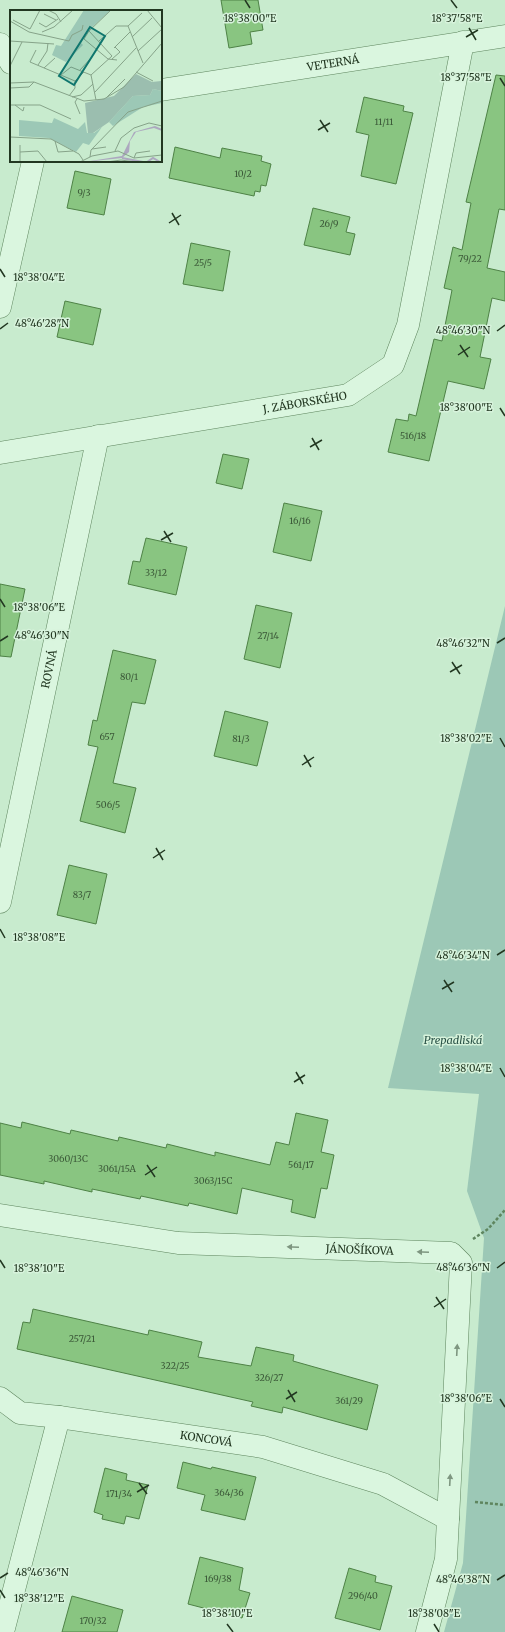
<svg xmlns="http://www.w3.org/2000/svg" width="505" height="1632" font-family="Merriweather,serif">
<rect width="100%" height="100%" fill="#c8ebce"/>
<polygon fill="#9cc8b6" points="505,606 505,1632 444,1632 463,1563 484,1238 467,1191 479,1094 388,1088"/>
<g fill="#89c581" stroke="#4e8246">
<polygon points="221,0 258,0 263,30 250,32 252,44 229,48"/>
<polygon points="496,75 505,76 505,210 499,209 487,268 505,272 505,301 492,298 480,357 491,359 484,389 448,381 429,461 388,452 396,419 408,421 409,414 416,416 434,339 442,341 452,290 444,288 453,247 462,250 471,203 466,202"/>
<polygon points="364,97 404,106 403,111 413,113 396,184 361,176 369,135 356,132"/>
<polygon points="175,147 220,158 222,148 262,156 261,161 271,164 266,186 261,185 260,192 255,191 254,196 169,178"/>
<polygon points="75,171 111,179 104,215 67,208"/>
<polygon points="313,208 350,217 346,232 355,234 350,255 304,245"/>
<polygon points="191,243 230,251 223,291 183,284"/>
<polygon points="65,301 101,309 93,345 57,337"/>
<polygon points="223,454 249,459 242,489 216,483"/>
<polygon points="284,503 322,511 311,561 273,552"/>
<polygon points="146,538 187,547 176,595 128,584 133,561 140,562"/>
<polygon points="0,584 25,589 11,657 0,656"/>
<polygon points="256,605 292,613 280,668 244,659"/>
<polygon points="113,650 156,660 145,704 132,702 113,783 136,788 125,833 80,821 98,747 88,745 93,720 97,721"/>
<polygon points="225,711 268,722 257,766 214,756"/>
<polygon points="69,865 107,874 96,924 57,915"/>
<polygon points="296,1113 328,1120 321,1152 334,1155 327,1189 321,1188 315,1218 291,1212 293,1200 242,1188 237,1214 189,1203 188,1206 141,1196 140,1199 92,1189 92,1192 44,1181 44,1184 0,1175 0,1123 21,1128 22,1122 70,1134 71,1130 118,1141 119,1137 166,1148 167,1144 215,1156 215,1152 270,1165 276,1142 289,1145"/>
<polygon points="33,1309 148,1335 149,1330 202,1342 198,1357 251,1366 256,1347 294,1355 293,1361 378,1385 367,1430 283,1407 282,1413 251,1406 253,1402 17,1349 23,1322 30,1323"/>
<polygon points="183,1462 211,1469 212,1467 256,1477 245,1520 201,1510 205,1495 177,1488"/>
<polygon points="105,1468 127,1474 126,1480 148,1485 139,1519 126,1516 124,1524 102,1519 103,1515 94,1512"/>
<polygon points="200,1557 243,1568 239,1590 250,1593 242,1618 188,1604"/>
<polygon points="349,1568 376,1576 375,1582 392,1586 380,1630 335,1618"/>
<polygon points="72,1596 123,1610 117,1632 62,1632"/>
</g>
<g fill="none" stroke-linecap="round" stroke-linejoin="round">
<defs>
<g id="minor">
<polyline points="0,44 11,63"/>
<path id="s1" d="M161,90L505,36"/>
<polyline points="0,307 33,161"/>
<path id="s2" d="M0,453L348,395L393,365L408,325L463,42"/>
<path id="s3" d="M0,902L98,436"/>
<path id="s4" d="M0,1215L178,1243L451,1253L461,1263L448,1519"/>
<path id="s5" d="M0,1398L20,1413L59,1417L263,1447L383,1484L448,1519L446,1559L427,1632"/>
<polyline points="3,1632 59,1417"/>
</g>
</defs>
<use href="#minor" stroke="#5e855e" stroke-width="23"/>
<g stroke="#5e855e" stroke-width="2.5" stroke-dasharray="3 2" stroke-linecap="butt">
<polyline points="473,1239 488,1229 505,1210"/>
<polyline points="475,1502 505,1505"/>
</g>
<use href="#minor" stroke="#daf6df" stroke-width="22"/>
</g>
<defs><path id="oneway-solid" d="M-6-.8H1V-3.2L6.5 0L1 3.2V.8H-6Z"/></defs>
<g fill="#7e9680">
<use href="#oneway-solid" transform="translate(293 1247) rotate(-178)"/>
<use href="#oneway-solid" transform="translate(423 1252) rotate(-178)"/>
<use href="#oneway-solid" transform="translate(457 1350) rotate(-87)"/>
<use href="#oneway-solid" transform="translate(450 1480) rotate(-87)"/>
</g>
<path fill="none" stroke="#223721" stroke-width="1.5" d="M245,0L250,8M451,0L457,8M469,28L476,40M466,37L478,30M500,78L505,86M320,120L328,132M318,130L330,123M172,213L179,225M169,223L181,215M0,269L5,277M0,329L8,323M497,331L505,325M460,345L468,357M458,355L470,347M500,408L505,416M312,438L319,450M310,447L322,440M164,531L171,542M161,540L173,533M0,599L5,607M0,641L8,636M497,643L505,638M452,662L460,674M450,672L462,665M500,738L505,747M304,755L311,767M302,765L314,757M156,848L163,860M153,858L165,850M0,929L5,938M497,955L505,950M444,980L452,992M442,989L454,982M500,1068L505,1077M296,1072L303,1084M294,1082L305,1075M147,1165L155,1177M145,1175L157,1167M0,1260L5,1268M497,1268L505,1262M436,1297L444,1309M434,1307L446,1299M288,1390L295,1402M286,1399L297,1392M500,1399L505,1407M139,1483L147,1494M137,1492L149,1485M0,1578L8,1573M497,1580L505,1575M0,1590L5,1598M227,1624L233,1632M434,1624L439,1632"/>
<g text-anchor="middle" stroke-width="3" stroke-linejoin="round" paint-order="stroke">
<g font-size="9" fill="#3c5a39">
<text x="384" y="125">11/11</text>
<text x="243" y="177">10/2</text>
<text x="84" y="196">9/3</text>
<text x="329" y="227">26/9</text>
<text x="470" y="262">79/22</text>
<text x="203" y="266">25/5</text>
<text x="413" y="439">516/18</text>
<text x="300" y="524">16/16</text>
<text x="156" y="576">33/12</text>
<text x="268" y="639">27/14</text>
<text x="129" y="680">80/1</text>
<text x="107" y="740">657</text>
<text x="241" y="742">81/3</text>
<text x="108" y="808">506/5</text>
<text x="82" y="898">83/7</text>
<text x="68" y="1162">3060/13C</text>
<text x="301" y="1168">561/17</text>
<text x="117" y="1172">3061/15A</text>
<text x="213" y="1184">3063/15C</text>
<text x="82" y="1342">257/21</text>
<text x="175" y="1369">322/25</text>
<text x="269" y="1381">326/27</text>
<text x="349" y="1404">361/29</text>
<text x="229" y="1496">364/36</text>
<text x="119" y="1497">171/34</text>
<text x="218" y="1582">169/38</text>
<text x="363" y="1599">296/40</text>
<text x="93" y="1624">170/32</text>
</g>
<g font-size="11" fill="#223721" stroke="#d7f3dc">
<text dy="4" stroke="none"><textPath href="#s1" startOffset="174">VETERNÁ</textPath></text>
<text dy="4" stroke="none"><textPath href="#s2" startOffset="309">J. ZÁBORSKÉHO</textPath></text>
<text dy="4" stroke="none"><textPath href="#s3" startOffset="238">ROVNÁ</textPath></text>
<text dy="4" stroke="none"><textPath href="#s4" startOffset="362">JÁNOŠÍKOVA</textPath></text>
<text dy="4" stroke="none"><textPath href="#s5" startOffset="213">KONCOVÁ</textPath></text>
</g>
<g font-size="11" font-style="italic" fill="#295146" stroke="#d7f3dc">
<text x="453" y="1044">Prepadliská</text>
</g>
</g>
<g transform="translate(10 10)">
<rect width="152" height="152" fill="#c8ebce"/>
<path d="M74,0H101L80,19L71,33L73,35L56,52L42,45L46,35L51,36ZM143,79L152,81V93L133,97L103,116L99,112L123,86L140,85ZM44,108L68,119L75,112L77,123H84L92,117L79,135L73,133L66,142L39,128L9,126V110L42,113Z" fill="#9cc8b6"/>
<path d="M126,64L142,72L151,71L152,81L143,79L140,85L123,86L99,112L83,123H78L75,93L104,86Z" fill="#9bbeaf"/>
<path d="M145,116L152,119V121L144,118L126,122L120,131L119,142L112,148L74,152L112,146L124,122Z" fill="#aca8bf"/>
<path fill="none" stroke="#aca8bf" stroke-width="2" d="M112,148L133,152M137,152L143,148L150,152"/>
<path fill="none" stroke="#86a389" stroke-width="1" d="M38,0L46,4L51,12M137,0L152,18M34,4L46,10M3,10L20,19L30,0M0,11L19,22L59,31L62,25L72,20L73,15M29,13L36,17L48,9M118,16L133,53M118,16L132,3M79,21L74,29L98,49L107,50M32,22L44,17L63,0M122,27L142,8M0,31L44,34M89,31L106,16H118M104,38L120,22M26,40L20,52L65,71M128,41L152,19M102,49L110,42L105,37M28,55L37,41L38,33M0,56L12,32M34,58L45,48M70,60L82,47M126,62L143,71M51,65L61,57L81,65L86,90M81,65L102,46L79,21L101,0M0,73L24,72L74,91L94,89L114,77L152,33M0,78L19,77L24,72M85,82L126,38M59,86L65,78V71L74,62M62,87L71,85L83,74M96,88L115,69M67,89L65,92L70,104M0,95H30L61,109M5,95L13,101L14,97M0,127L41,129L69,144L73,150M45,131L48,142L63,141M10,135V152M82,139L96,137M105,141L111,128L124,118L139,113L152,116M10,142L28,141L37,152M80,147L81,140L118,102L152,91M124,148L126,143L140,141M70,152L82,146L108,141L124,148L152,145M97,152L111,150L125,152"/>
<path fill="#0f766e" fill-opacity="0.15" stroke="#0f766e" stroke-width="2" d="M80,17L95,26L64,75L49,66Z"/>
<rect width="152" height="152" fill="none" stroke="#223721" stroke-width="2"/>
</g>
<g font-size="10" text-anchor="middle" fill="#223721" stroke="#d7f3dc" stroke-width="3" stroke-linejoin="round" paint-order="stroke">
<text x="457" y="22">18°37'58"E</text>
<text x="250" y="22">18°38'00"E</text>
<text x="466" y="81">18°37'58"E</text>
<text x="39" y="281">18°38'04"E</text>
<text x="42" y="327">48°46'28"N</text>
<text x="463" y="334">48°46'30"N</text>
<text x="466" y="411">18°38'00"E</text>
<text x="39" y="611">18°38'06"E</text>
<text x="42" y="639">48°46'30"N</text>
<text x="463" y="647">48°46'32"N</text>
<text x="466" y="742">18°38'02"E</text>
<text x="39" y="941">18°38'08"E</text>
<text x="463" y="959">48°46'34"N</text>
<text x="466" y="1072">18°38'04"E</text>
<text x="463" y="1271">48°46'36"N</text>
<text x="39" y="1272">18°38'10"E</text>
<text x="466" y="1402">18°38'06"E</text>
<text x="42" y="1576">48°46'36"N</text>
<text x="463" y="1583">48°46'38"N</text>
<text x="39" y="1602">18°38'12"E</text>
<text x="227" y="1617">18°38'10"E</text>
<text x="434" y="1617">18°38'08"E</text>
</g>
</svg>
